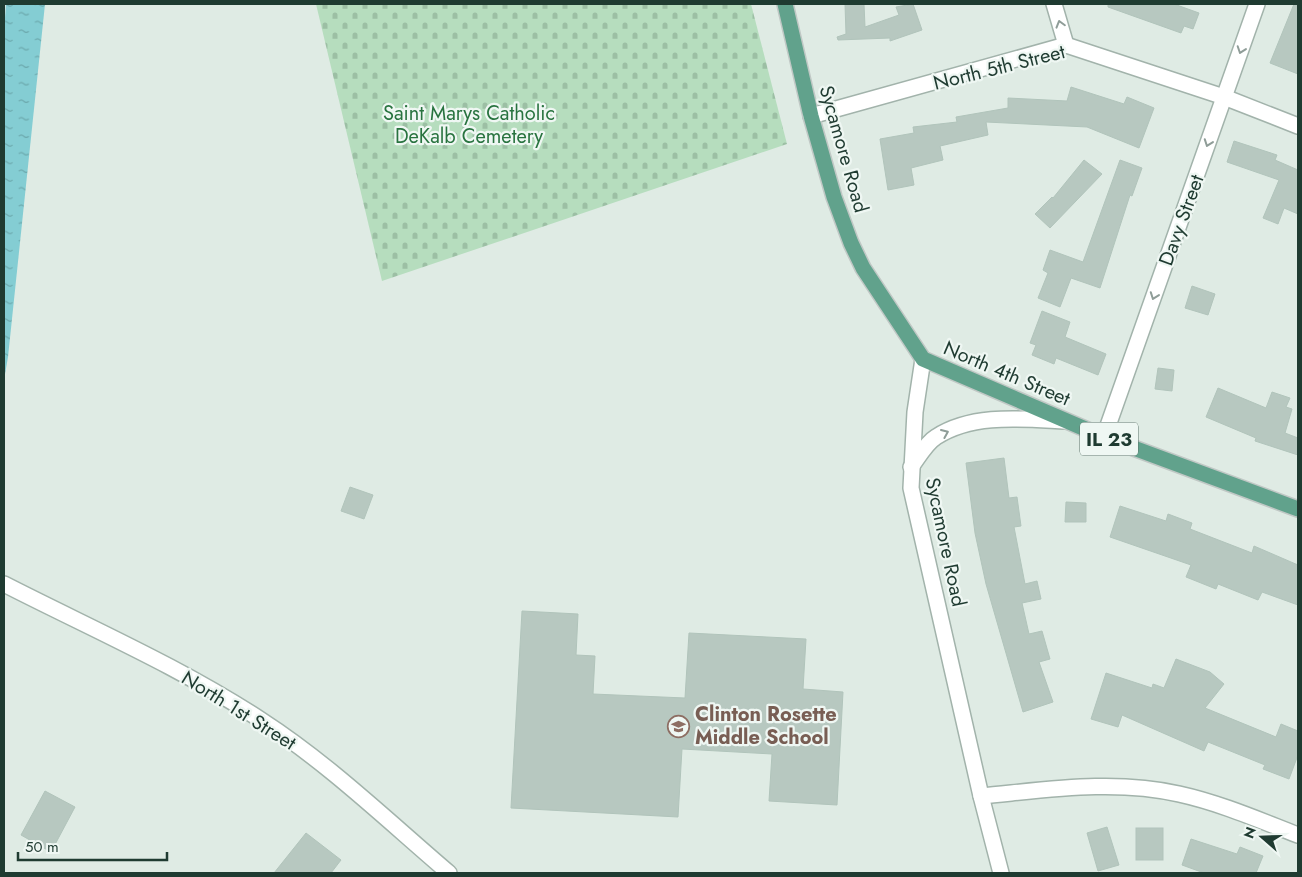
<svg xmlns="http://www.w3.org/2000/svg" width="1302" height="877" font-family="Jost,sans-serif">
<defs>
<pattern id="cemetery-stones" width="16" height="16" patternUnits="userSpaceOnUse" patternTransform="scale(1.25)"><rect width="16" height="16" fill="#b6ddbe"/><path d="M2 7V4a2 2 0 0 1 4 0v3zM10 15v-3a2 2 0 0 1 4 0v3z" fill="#9cbfa4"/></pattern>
<pattern id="water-ripples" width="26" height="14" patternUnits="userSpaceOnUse" patternTransform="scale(1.25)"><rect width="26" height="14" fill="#84cdd3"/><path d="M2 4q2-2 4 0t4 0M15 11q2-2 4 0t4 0" fill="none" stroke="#6ba8ac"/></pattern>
</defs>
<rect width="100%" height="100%" fill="#dfebe4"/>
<polygon fill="url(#cemetery-stones)" points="316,4 751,4 787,144 382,281"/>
<polygon fill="url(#water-ripples)" points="6,4 45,4 8,357 4,380 4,32"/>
<g fill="#b7c8c0" stroke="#b1c4bb">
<polygon points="845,4 864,4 865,27 899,15 896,7 913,4 922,30 890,41 890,38 838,40 837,37 846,34"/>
<polygon points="1108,4 1174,4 1199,13 1193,29 1184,26 1181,33 1108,7"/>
<polygon points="1294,4 1298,4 1298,74 1270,63"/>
<polygon points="1071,87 1124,104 1127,97 1154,108 1139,148 1087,127 986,122 988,135 940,146 943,160 911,168 914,185 888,190 880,139 914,133 913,127 957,122 956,117 1008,108 1008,98 1067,101"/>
<polygon points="1234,141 1277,155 1275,160 1298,170 1298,214 1284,208 1278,224 1263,218 1279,180 1227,162"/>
<polygon points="1084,160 1102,174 1050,228 1035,214 1052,197 1053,198"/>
<polygon points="1120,160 1142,168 1132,196 1130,195 1100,288 1071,278 1060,307 1038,298 1048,273 1043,270 1050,250 1083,262"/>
<polygon points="1192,286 1215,294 1208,315 1185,308"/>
<polygon points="1042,311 1070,322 1065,337 1106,354 1098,375 1056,358 1054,364 1032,355 1036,345 1030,343"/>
<polygon points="1158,368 1174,370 1172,391 1155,389"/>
<polygon points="1218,388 1266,408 1272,392 1290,398 1286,407 1292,409 1285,433 1298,438 1298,455 1255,441 1256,438 1206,417"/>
<polygon points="1004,458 1009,498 1017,497 1021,526 1014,527 1025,584 1037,581 1041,599 1022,603 1029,634 1042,631 1050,659 1039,662 1053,702 1023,712 986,584 975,533 966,463"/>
<polygon points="350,487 373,495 364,519 341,511"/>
<polygon points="1066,502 1086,503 1086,522 1065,522"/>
<polygon points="1120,506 1166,521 1168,514 1192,523 1190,529 1252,553 1254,546 1298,565 1298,605 1262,592 1258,600 1218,584 1216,589 1186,577 1191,565 1110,537"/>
<polygon points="522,611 578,614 576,655 595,656 593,694 685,698 689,633 806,639 803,689 843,692 837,805 769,801 772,754 682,749 678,817 511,808"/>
<polygon points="1176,659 1210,672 1224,684 1205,708 1276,737 1281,724 1298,731 1298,755 1289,779 1263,769 1265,765 1208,742 1204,751 1122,715 1118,727 1091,719 1106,673 1152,688 1153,684 1164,688"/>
<polygon points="45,791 75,807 51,852 21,835"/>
<polygon points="1107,827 1119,865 1098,871 1087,833"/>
<rect x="1136" y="828" width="27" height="32"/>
<polygon points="306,833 341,860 331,873 274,873"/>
<polygon points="1191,839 1237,854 1240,847 1263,856 1256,873 1204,873 1182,865"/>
</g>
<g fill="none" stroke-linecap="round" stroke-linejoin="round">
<defs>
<g id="minor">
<polyline points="1054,4 1066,45"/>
<polyline points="811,116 1066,45 1224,97 1298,126"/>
<polyline points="923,359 915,412 911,488 981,796 1001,873"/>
<polyline points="1104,437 1257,4"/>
<path d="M911,467C918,458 926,443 936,437C973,413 1023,419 1065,421"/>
<path d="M981,796C1046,790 1114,779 1179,794C1220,803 1259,820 1298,835"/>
</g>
<path id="tertiary" d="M4,584C90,628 180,667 261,720C329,764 388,821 449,873"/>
<polyline id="primary" points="785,4 811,116 834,197 851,243 863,268 923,359 1104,437 1298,509"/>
</defs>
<use href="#minor" stroke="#a2b3ab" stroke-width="18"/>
<use href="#tertiary" stroke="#a2b3ab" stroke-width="18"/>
<use href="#primary" stroke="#c0c8c5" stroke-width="18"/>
<use href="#minor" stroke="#fff" stroke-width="15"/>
<use href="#tertiary" stroke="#fff" stroke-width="15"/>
<use href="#primary" stroke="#61a28c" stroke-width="15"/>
</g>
<defs><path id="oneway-chevron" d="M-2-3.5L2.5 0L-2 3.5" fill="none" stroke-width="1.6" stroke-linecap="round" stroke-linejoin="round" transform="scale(1.25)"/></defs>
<g stroke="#8f9d98">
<use href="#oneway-chevron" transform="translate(1060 24) rotate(-106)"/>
<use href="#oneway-chevron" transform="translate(1241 50) rotate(109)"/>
<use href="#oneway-chevron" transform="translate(1208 143) rotate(110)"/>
<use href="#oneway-chevron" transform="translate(1154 296) rotate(110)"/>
<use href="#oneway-chevron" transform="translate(945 433) rotate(-23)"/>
</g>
<defs>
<symbol id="school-ring" viewBox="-11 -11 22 22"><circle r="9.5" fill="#eff7f3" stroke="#8d6e63" stroke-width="1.5"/><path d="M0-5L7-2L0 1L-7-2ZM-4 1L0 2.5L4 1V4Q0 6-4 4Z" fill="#8d6e63"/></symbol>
</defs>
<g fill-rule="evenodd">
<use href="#school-ring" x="666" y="714" width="25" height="25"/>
</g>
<g text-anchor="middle" stroke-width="4.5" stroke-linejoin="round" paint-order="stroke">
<rect fill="#eff7f3" stroke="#5d736b" stroke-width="1" x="1080" y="422.5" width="58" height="33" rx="4"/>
<g font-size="19" font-weight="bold" fill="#1f3b31">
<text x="1109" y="446">IL 23</text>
</g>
<g font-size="20" fill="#1f3b31" stroke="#eff7f3">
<text transform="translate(999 67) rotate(-14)" y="7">North 5th Street</text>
<text transform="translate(844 149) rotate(74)" y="7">Sycamore Road</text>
<text transform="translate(1181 220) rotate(-70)" y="7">Davy Street</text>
<text transform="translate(1007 373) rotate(23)" y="7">North 4th Street</text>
<text transform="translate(946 542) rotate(78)" y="7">Sycamore Road</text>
<text transform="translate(239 710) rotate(32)" y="7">North 1st Street</text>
</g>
<g font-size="20" fill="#28733f" stroke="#eff7f3">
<text x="469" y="120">Saint Marys Catholic<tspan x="469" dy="23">DeKalb Cemetery</tspan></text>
</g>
<g font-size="20" font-weight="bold" fill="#785e54" stroke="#eff7f3" text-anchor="start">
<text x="695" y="721">Clinton Rosette<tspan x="695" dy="23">Middle School</tspan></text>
</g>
</g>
<rect width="1302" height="877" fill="none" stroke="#1f3b31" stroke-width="10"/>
<g transform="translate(1262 837) rotate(290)" stroke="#eff7f3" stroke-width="4" paint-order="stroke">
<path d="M0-4L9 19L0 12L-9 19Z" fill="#1f3b31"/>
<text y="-8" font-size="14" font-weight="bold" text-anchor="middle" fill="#1f3b31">N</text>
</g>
<path d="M18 852v8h149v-8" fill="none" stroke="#1f3b31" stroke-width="2.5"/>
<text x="25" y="852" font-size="15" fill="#1f3b31" stroke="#eff7f3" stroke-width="4" paint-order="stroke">50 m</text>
</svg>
